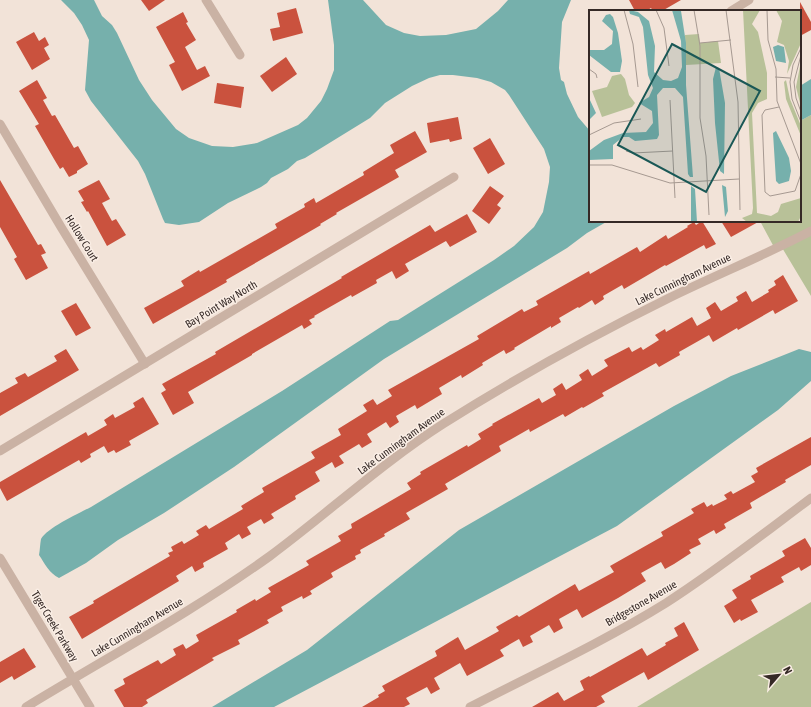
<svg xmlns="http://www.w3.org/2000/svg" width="811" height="707" font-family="'Asap Condensed',sans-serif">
<rect width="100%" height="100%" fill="#f2e3d8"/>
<g fill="#b8c198">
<polygon points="811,115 811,296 781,246 775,249 760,221 800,221 800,121"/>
<polygon points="811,602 811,707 637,707"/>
</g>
<g fill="#76b0ac">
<path d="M61,0H94L102,16L112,25L117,33L139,80L152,100L176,129L189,138L212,146L233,147L257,143L298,125L307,118L321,101L327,89L334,70V45L328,0H363L386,25L404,33L420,36L446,35L476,29L498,11L508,0H571L562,22L559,68L561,80L564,82L567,94L578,117L590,131V221H608L587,233L567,248L384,359L234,467L164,513L118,540L86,563L59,578C49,573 45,564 39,555C40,550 40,544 41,539C47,528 79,513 91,507L282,391L390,321L398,320L494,260L514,246L534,227L543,212L549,182L550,167L544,149L509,95L505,90L491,82L477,78L453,75H440L429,78L412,86L385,103L370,118L305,158L297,161L288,169L271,178L267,183L261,187L228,203L199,222L179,225L165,223L163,219L145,174L138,161L91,101L85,90L89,40L82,25L74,13Z"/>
<polygon points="811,79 811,115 800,121 800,86"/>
<polygon points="799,349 811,352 811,381 778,410 617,526 274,707 212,707 307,650 459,530 674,406 731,376"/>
</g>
<g fill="#ca523e">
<polygon points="141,0 165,0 149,11"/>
<polygon points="629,0 681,0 662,11 653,11 651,8 646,11 635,11"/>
<polygon points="800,2 811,22 811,30 800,36"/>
<polygon points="296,8 303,33 273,41 270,29 280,27 277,13"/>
<polygon points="183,12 188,22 186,23 196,40 185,47 197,70 205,66 210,76 182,91 169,65 175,62 156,27"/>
<polygon points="34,32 39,41 45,37 49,45 44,48 50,59 32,70 16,42"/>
<polygon points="286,57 297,74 272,92 260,76"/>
<polygon points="37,80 47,98 43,100 52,116 55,115 74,148 78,146 88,164 77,171 77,173 69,177 63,167 60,169 54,159 35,126 39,124 19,91"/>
<polygon points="217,83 244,87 241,108 214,103"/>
<polygon points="458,117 462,139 450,142 449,139 430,143 427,123"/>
<polygon points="415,131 427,152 395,170 399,177 336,213 337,214 320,224 321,225 226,280 227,282 153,324 144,308 184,286 181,281 199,270 200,272 277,228 275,224 305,207 304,204 314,198 316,203 364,175 363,172 394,153 390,145"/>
<polygon points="490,138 505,164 488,174 473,148"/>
<polygon points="0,180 38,245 41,244 46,253 41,255 48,268 26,280 14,259 17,257 0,227"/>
<polygon points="99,180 110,199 102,203 112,221 116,219 126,235 107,246 88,211 87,212 81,202 84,201 78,191"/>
<polygon points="490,186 504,196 497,205 501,208 489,224 472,211"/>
<polygon points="467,214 477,232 450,247 446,241 405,264 409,271 396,279 392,271 376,280 377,283 352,297 351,295 314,316 315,317 309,320 312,324 304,329 302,325 252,354 252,355 188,392 194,403 173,415 161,393 166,390 162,384 216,354 215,352 342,278 341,277 430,225 435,232"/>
<polygon points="702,221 716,244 706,249 704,245 666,266 665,265 624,289 622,285 603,296 604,299 595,305 592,300 579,308 578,307 559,318 561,322 551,328 551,326 514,348 515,349 506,354 504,350 482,363 483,365 462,378 461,375 439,388 442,394 417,409 415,405 396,416 399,422 390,428 386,422 367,434 372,442 362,448 359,444 339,456 344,463 335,468 332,462 315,472 320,481 295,496 296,499 271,514 274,518 264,524 261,519 247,527 251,534 242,539 239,534 225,543 228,549 203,563 204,567 195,572 192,566 176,576 179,581 82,639 69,617 94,603 93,601 170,556 168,553 173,551 171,547 182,541 184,544 199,535 196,531 206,525 209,529 243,509 241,506 264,492 262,488 315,458 311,452 341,435 338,429 367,411 363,405 373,399 377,405 392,396 388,390 479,339 477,336 522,309 524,312 538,305 536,301 589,271 590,274 637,247 640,252 666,235 668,239 688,227 687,226 694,222 696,225"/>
<polygon points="721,221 760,221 731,237"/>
<polygon points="783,275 798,301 775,314 773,310 738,330 737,328 713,342 709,335 679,352 680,355 659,367 656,363 602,393 604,396 583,408 582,407 565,417 563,414 530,432 529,429 499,446 501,451 445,484 448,489 406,513 410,519 384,534 385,536 360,550 361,553 355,556 356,559 331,573 333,577 310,591 312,594 303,599 302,596 281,607 283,611 267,620 269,623 238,640 240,644 212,658 214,660 146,700 148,703 142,707 124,707 114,690 125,684 123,679 158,660 161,664 176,655 173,649 183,644 186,649 199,641 196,635 237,612 236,610 255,599 256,601 271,592 268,588 309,565 306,561 341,541 338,536 352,528 351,524 411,489 407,483 421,474 420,472 467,445 468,447 481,439 478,434 493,425 492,424 539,398 542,403 556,395 553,389 562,383 566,390 582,380 579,375 588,369 592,376 608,366 604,360 629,347 632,352 641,347 643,350 659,340 655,335 665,329 666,332 692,317 697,326 711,318 706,308 715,302 721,311 738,301 736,297 746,291 752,302 769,292 768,290 776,285 774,281"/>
<polygon points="76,303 91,328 76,336 61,311"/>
<polygon points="66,349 79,370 0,416 0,393 18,383 15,378 25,373 28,377 57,361 54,356"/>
<polygon points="143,397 159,424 129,441 131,445 116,453 114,450 108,453 104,446 90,454 91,457 81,463 79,460 7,501 0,488 0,482 86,432 88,436 107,425 104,420 113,414 115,418 135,407 133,403"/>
<polygon points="811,437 811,465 785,480 786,482 750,503 752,508 724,524 726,528 716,534 714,530 698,539 701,544 689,550 691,553 674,564 665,569 661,562 641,573 646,581 618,598 582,618 577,609 559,619 563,628 554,633 549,625 530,636 533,642 523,647 519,639 500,650 504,656 467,676 460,663 434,678 440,689 431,694 427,687 406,698 410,704 404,707 362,707 379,697 378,695 385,691 382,686 437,656 435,651 458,637 465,650 499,631 496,627 517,615 519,617 575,584 579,591 614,572 610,566 663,536 661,532 694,513 691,509 704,502 707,507 712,504 713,506 727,499 724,495 731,491 733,494 755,482 751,476 758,472 756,468"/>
<polygon points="805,538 811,548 811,565 801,571 799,567 781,577 784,582 751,600 758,612 741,621 740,619 734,623 724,606 737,598 732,590 751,579 750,576 785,556 782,551"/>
<polygon points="684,622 699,650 648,680 644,672 601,696 605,702 596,707 532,707 558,692 564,701 584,690 580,681 589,676 590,677 642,648 647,656 666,645 665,643 678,636 674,628"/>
<polygon points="24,648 36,667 14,680 12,676 0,683 0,662"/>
</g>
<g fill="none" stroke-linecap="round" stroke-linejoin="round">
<g stroke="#cab2a4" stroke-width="9">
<polyline points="206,0 240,55"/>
<polyline points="731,11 749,0"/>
<polyline points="0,124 61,227 145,364"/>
<polyline points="0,451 454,177"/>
<polyline points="0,558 90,707"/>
<path d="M26,707C108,657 192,612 270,556C328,513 382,463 443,424C516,378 592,336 669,298C716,275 765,255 811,231"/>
<path d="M470,707C536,673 603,642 666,603C716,571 763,534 811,498"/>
</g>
</g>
<g text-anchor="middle" stroke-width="3" stroke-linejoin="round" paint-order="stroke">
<g font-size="11" fill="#352926" stroke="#faeee5">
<text transform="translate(82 238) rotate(58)" y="4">Hollow Court</text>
<text transform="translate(683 279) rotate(-26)" y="4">Lake Cunningham Avenue</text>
<text transform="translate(221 304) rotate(-31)" y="4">Bay Point Way North</text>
<text transform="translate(401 441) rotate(-36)" y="4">Lake Cunningham Avenue</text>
<text transform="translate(641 603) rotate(-30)" y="4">Bridgestone Avenue</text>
<text transform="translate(55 626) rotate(59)" y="4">Tiger Creek Parkway</text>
<text transform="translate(137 627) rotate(-31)" y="4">Lake Cunningham Avenue</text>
</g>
</g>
<g transform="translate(589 10)">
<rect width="212" height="212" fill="#f2e3d8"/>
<path d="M154,0H171L163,14L169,22L178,63V89L169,93L163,103L168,203L182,206L189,202L192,194L212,188V206L209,212H158L153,208L163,204L164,198ZM187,0H212V33L198,64L200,51L195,35L188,32L193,11ZM110,24L111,33L129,31L132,53L97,55L96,25ZM212,51V97L207,77ZM32,64L36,69L40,85L46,93L43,97L13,107L3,81L18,77L23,66ZM197,70L201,89L212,116V126L197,89L195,72Z" fill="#b8c198"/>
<path d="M40,0L49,2L60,11L66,36L65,62L74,70L82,71L89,68L93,57L92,31L83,0L92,1L97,33V75L104,167H101L99,164L94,87L86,78H74L68,85L70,125L68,129L46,131L40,127H34L24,135V149L0,150V141L15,130L34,123L57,122L64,113L63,101L50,93L60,87L64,78L59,65L54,17L50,7L41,4ZM17,5L21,4L24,7L29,23L33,51L31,62H22L0,45L1,40H15L23,34L24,21L13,11ZM189,35L195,37L197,53L187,51L184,37ZM127,57L130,58L136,93L135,164L131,161L126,113L124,69ZM0,88L7,103L0,110ZM187,121L200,148L202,161L200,171L190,174L187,171L184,123ZM133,175L137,177L139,201L136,207ZM102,176L106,179L108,212L102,211Z" fill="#76b0ac"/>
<path fill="none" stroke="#a69991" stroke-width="1" d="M35,0L44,34L49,77M67,0L75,18L80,56M105,0L111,36V108L117,146L120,205M137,0L149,92L151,200M178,0L179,30L187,59L188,91L212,154M111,33L142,30M212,38L204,55L201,72L203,89L212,112M212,45L205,72L207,88L212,102M0,59L7,64L8,68M186,67L201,68M81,90L86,188M0,125L25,113L52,109M37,141L44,143L84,141M0,155H23L81,173L150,169M181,186L176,182L173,105L176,100L190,97M181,186L206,181L212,164"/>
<path fill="#1a5856" fill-opacity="0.15" stroke="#1a5856" stroke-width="2" d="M83,34L171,81L117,182L29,135Z"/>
<rect width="212" height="212" fill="none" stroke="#352926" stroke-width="2"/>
</g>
<g transform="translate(779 675) rotate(62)" stroke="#faeee5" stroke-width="3" paint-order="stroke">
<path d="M0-3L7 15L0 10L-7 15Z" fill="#352926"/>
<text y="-6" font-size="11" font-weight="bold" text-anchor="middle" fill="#352926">N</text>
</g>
</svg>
